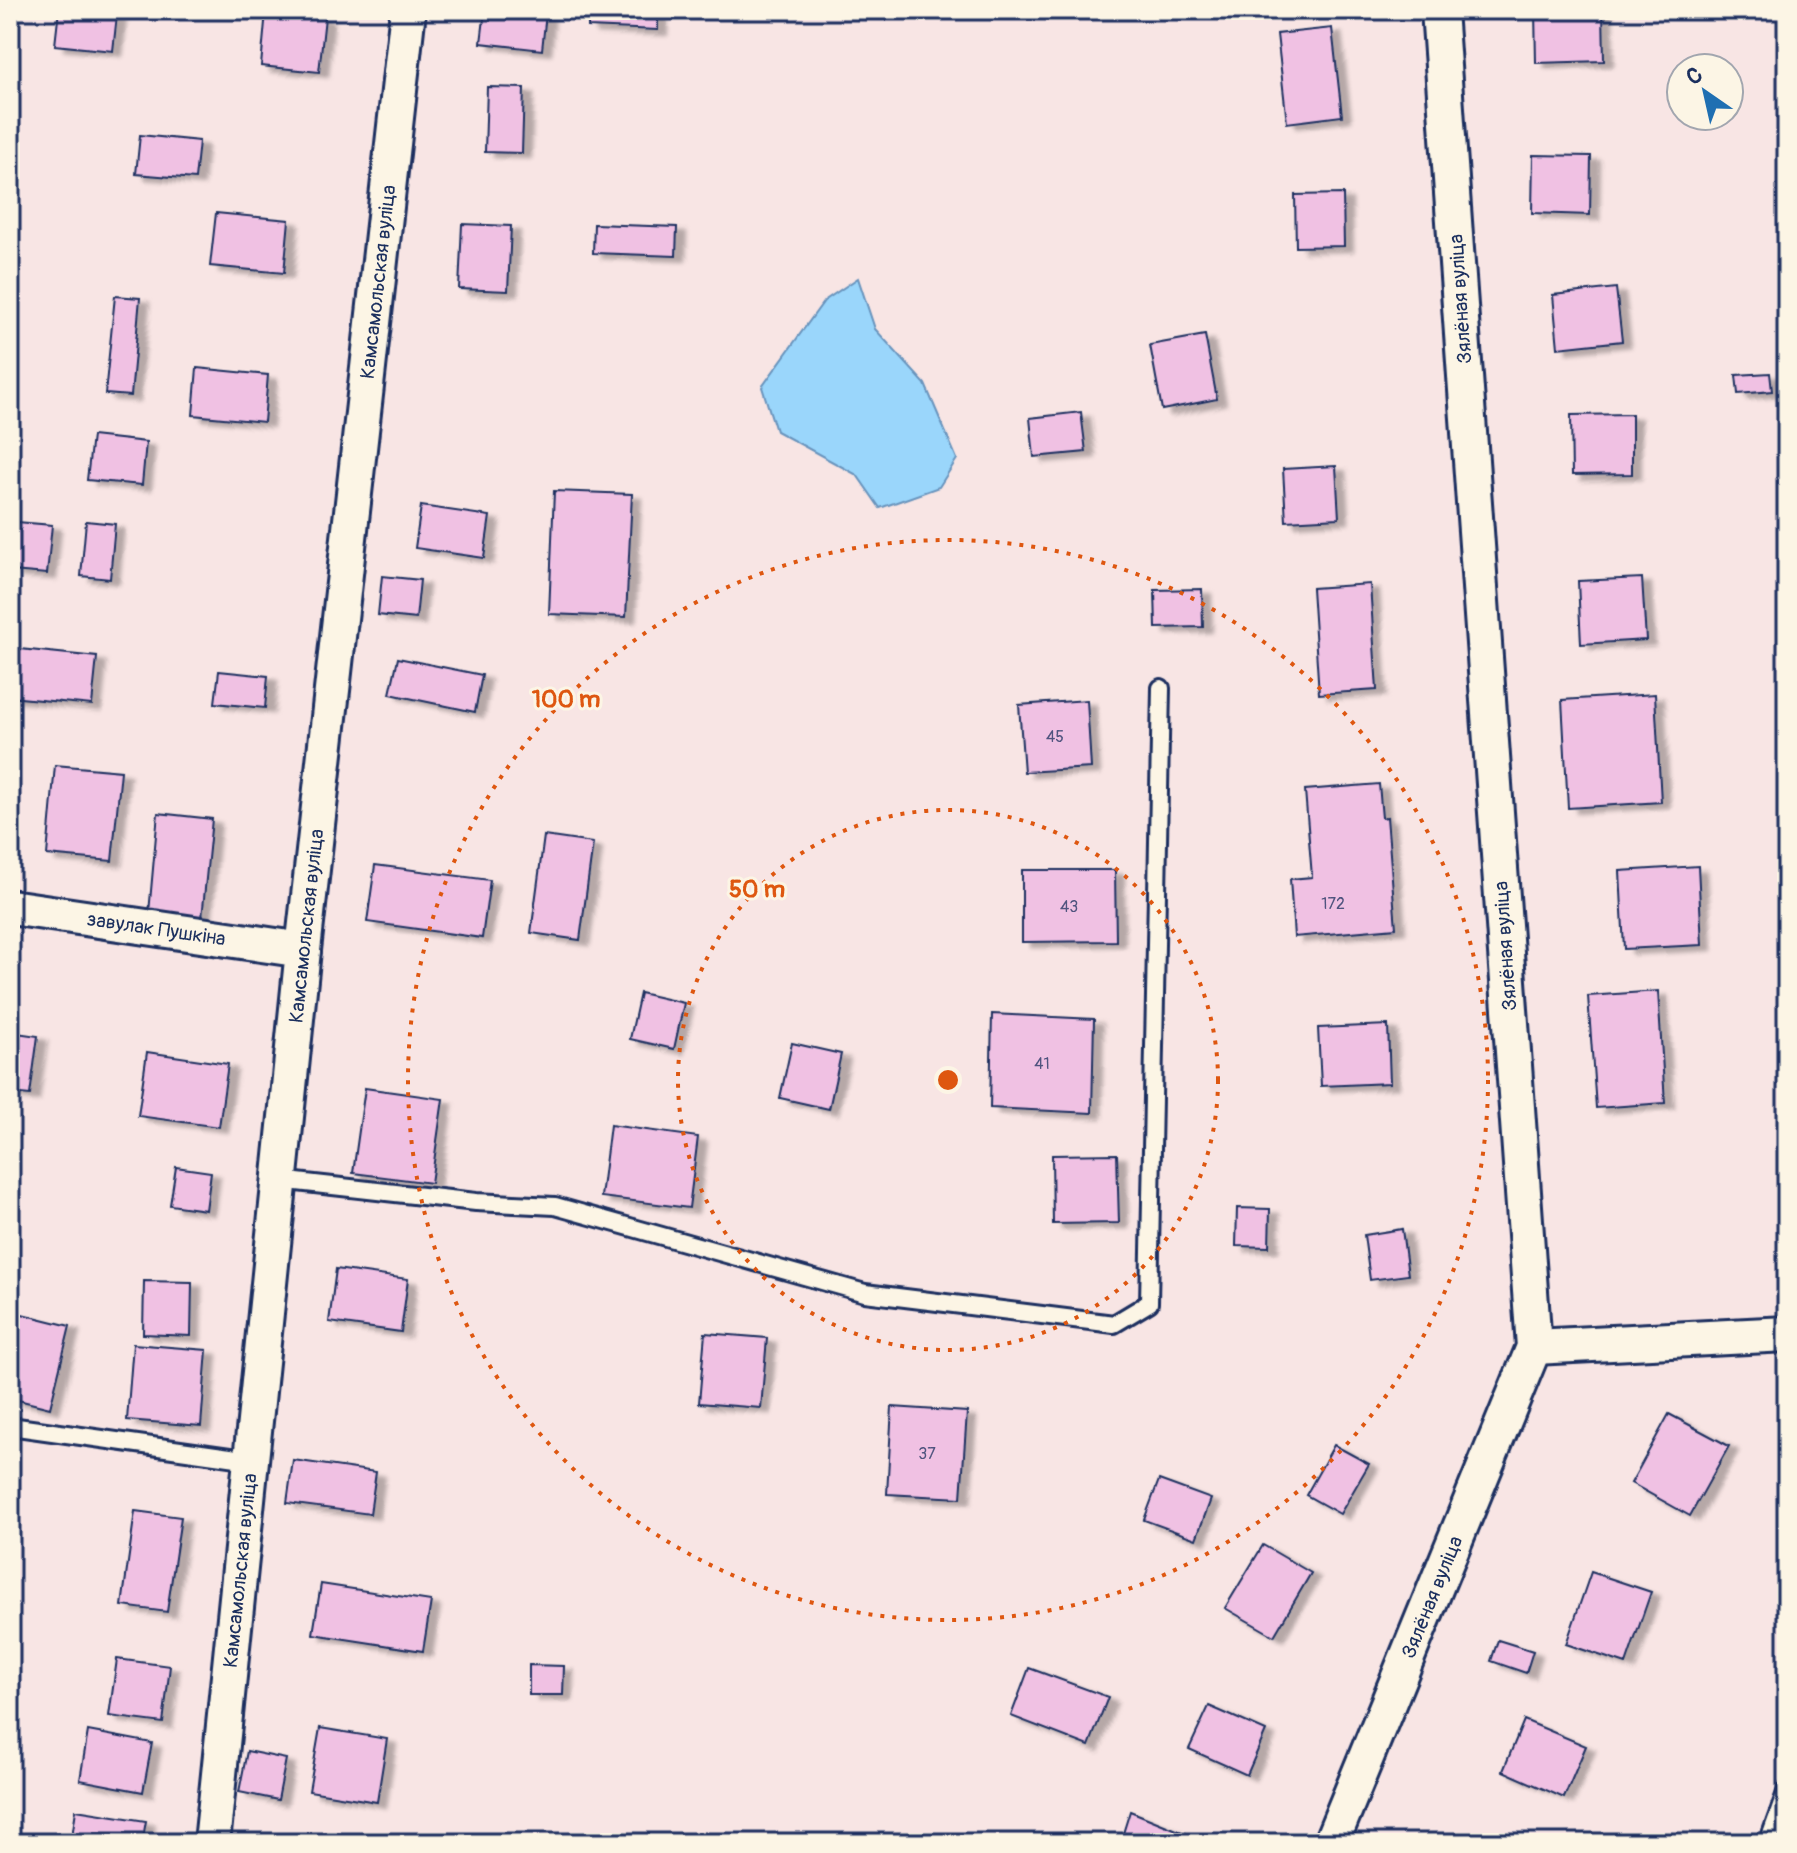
<svg xmlns="http://www.w3.org/2000/svg" width="1797" height="1853" font-family="Pangolin,sans-serif">
<defs>
<filter id="shadow"><feDropShadow dx="9" dy="5" stdDeviation="2" flood-color="#0004"/></filter>
</defs>
<rect width="100%" height="100%" fill="#f8e5e4"/>
<filter id="ink" filterUnits="userSpaceOnUse"><feTurbulence type="fractalNoise" baseFrequency=".0125" numOctaves="2"/><feDisplacementMap in="SourceGraphic" scale="16" xChannelSelector="R" yChannelSelector="G"/><feConvolveMatrix kernelMatrix="1 2 1 2 8 2 1 2 1" color-interpolation-filters="sRGB"/></filter>
<g filter="url(#ink)">
<polygon fill="#9ad6fb" stroke="#6793bc" stroke-width="2" points="858,278 875,329 925,384 957,459 939,487 880,508 857,475 776,431 762,387 824,301"/>
<g fill="#f0c1e3" stroke="#1b2f5e" stroke-width="2" filter="url(#shadow)">
<polygon points="59,10 117,15 113,51 55,45"/>
<polygon points="485,10 546,13 542,50 481,43"/>
<polygon points="588,10 658,10 658,30 588,27"/>
<polygon points="1535,10 1603,10 1604,61 1536,63"/>
<polygon points="266,11 325,17 319,72 261,66"/>
<polygon points="1332,28 1342,116 1287,123 1277,34"/>
<polygon points="487,87 524,88 522,153 485,152"/>
<polygon points="140,135 199,141 195,179 136,174"/>
<polygon points="1533,155 1591,156 1590,215 1532,213"/>
<polygon points="1343,194 1344,246 1296,247 1295,195"/>
<polygon points="216,213 289,220 284,273 210,266"/>
<polygon points="462,224 511,226 508,291 459,289"/>
<polygon points="594,224 677,227 676,256 593,253"/>
<polygon points="1616,288 1622,341 1558,348 1553,295"/>
<polygon points="115,296 140,298 131,396 105,394"/>
<polygon points="1205,335 1217,399 1162,410 1150,345"/>
<polygon points="197,368 268,375 264,422 193,415"/>
<polygon points="1770,373 1772,391 1738,394 1736,375"/>
<polygon points="1081,412 1086,452 1034,457 1030,418"/>
<polygon points="1632,414 1632,474 1572,475 1571,415"/>
<polygon points="92,436 146,442 142,485 87,480"/>
<polygon points="1336,466 1339,518 1286,521 1283,469"/>
<polygon points="554,491 632,494 626,617 549,614"/>
<polygon points="421,506 490,516 484,558 415,548"/>
<polygon points="86,521 115,524 110,579 81,576"/>
<polygon points="17,522 52,525 47,574 12,571"/>
<polygon points="382,576 420,580 416,619 378,615"/>
<polygon points="1642,578 1646,640 1581,644 1578,581"/>
<polygon points="1370,584 1377,690 1319,694 1312,588"/>
<polygon points="1202,589 1203,627 1156,628 1155,590"/>
<polygon points="10,648 97,657 92,705 10,697"/>
<polygon points="398,658 482,675 475,712 390,694"/>
<polygon points="219,671 268,676 265,708 215,703"/>
<polygon points="1655,694 1661,802 1568,808 1562,700"/>
<polygon points="1087,700 1091,768 1024,772 1019,705"/>
<polygon points="55,765 121,771 112,861 47,855"/>
<polygon points="1379,784 1382,818 1387,817 1396,928 1294,937 1290,879 1312,877 1305,790"/>
<polygon points="158,813 212,819 202,918 149,913"/>
<polygon points="544,836 593,843 580,940 531,933"/>
<polygon points="375,865 490,880 482,938 367,922"/>
<polygon points="1698,866 1702,945 1624,949 1620,871"/>
<polygon points="1022,870 1115,870 1116,941 1022,942"/>
<polygon points="1658,991 1665,1103 1596,1108 1588,996"/>
<polygon points="640,993 684,1003 674,1049 630,1039"/>
<polygon points="992,1014 1094,1019 1092,1113 990,1108"/>
<polygon points="1388,1025 1390,1083 1321,1086 1318,1028"/>
<polygon points="10,1032 38,1036 30,1095 10,1093"/>
<polygon points="792,1043 841,1054 829,1109 780,1098"/>
<polygon points="147,1052 228,1064 219,1127 138,1116"/>
<polygon points="365,1088 443,1099 431,1183 353,1173"/>
<polygon points="610,1125 698,1137 689,1208 601,1197"/>
<polygon points="1117,1154 1119,1223 1053,1224 1052,1155"/>
<polygon points="176,1167 211,1172 206,1210 170,1205"/>
<polygon points="1237,1208 1270,1209 1269,1247 1236,1246"/>
<polygon points="1402,1229 1408,1275 1370,1280 1364,1235"/>
<polygon points="336,1269 408,1279 401,1332 329,1322"/>
<polygon points="144,1281 192,1282 191,1336 143,1334"/>
<polygon points="18,1313 70,1326 50,1408 10,1398 10,1345"/>
<polygon points="705,1333 767,1338 761,1408 699,1403"/>
<polygon points="133,1344 207,1350 201,1426 127,1420"/>
<polygon points="892,1407 967,1412 961,1498 887,1494"/>
<polygon points="1669,1414 1729,1446 1690,1516 1631,1483"/>
<polygon points="1334,1445 1369,1464 1340,1514 1306,1495"/>
<polygon points="293,1460 376,1472 370,1514 287,1503"/>
<polygon points="1159,1480 1211,1499 1196,1539 1144,1520"/>
<polygon points="135,1511 181,1517 167,1612 122,1606"/>
<polygon points="1263,1545 1311,1573 1274,1636 1225,1608"/>
<polygon points="1591,1572 1651,1592 1626,1664 1566,1644"/>
<polygon points="321,1584 431,1601 423,1651 313,1634"/>
<polygon points="1498,1640 1533,1651 1526,1673 1491,1661"/>
<polygon points="117,1659 170,1666 163,1723 109,1716"/>
<polygon points="529,1665 564,1666 563,1695 529,1695"/>
<polygon points="1029,1668 1108,1697 1089,1746 1011,1716"/>
<polygon points="1209,1706 1266,1731 1247,1775 1189,1749"/>
<polygon points="1524,1720 1586,1746 1564,1798 1503,1771"/>
<polygon points="320,1728 387,1739 377,1802 309,1791"/>
<polygon points="88,1731 152,1743 143,1792 80,1780"/>
<polygon points="247,1751 286,1759 278,1800 239,1792"/>
<polygon points="76,1810 146,1821 142,1843 71,1843"/>
<polygon points="1130,1811 1209,1843 1120,1843"/>
</g>
<g fill="none" stroke-linecap="round" stroke-linejoin="round">
<defs>
<g id="lane">
<polyline points="279,1180 476,1202 555,1206 865,1293 1114,1324 1149,1303 1161,688"/>
<polyline points="10,1426 251,1460"/>
<polyline points="1768,1843 1787,1790"/>
</g>
<g id="street">
<path id="s1" d="M10,907L303,950"/>
<polyline points="1534,1347 1787,1334"/>
<path id="s2" d="M212,1843L303,950L408,10"/>
<path id="s3" d="M1331,1843L1534,1347L1439,10"/>
</g>
</defs>
<use href="#lane" stroke="#1b2f5e" stroke-width="22"/>
<use href="#street" stroke="#1b2f5e" stroke-width="40"/>
<use href="#lane" stroke="#fcf5e5" stroke-width="16"/>
<use href="#street" stroke="#fcf5e5" stroke-width="34"/>
</g>
</g>
<g fill="none" stroke="#de5710" stroke-width="4" stroke-dasharray="4 8">
<circle cx="948" cy="1080" r="270"/>
<circle cx="948" cy="1080" r="540"/>
</g>
<g text-anchor="middle" stroke-width="6" stroke-linejoin="round" paint-order="stroke">
<g font-size="16" fill="#50547f">
<text x="1055" y="742">45</text>
<text x="1333" y="909">172</text>
<text x="1069" y="912">43</text>
<text x="1042" y="1069">41</text>
<text x="927" y="1459">37</text>
</g>
<g font-size="20" fill="#1b2f5e" stroke="#fcf5e5">
<text dy="7" stroke="none"><textPath href="#s2" startOffset="1570">Камсамольская вуліца</textPath></text>
<text transform="translate(1460 299) rotate(-94)" y="7">Зялёная вуліца</text>
<text dy="7" stroke="none"><textPath href="#s2" startOffset="922">Камсамольская вуліца</textPath></text>
<text dy="7" stroke="none"><textPath href="#s1" startOffset="148">завулак Пушкіна</textPath></text>
<text transform="translate(1505 946) rotate(-94)" y="7">Зялёная вуліца</text>
<text dy="7" stroke="none"><textPath href="#s2" startOffset="274">Камсамольская вуліца</textPath></text>
<text dy="7" stroke="none"><textPath href="#s3" startOffset="266">Зялёная вуліца</textPath></text>
</g>
</g>
<circle cx="948" cy="1080" r="12" fill="#de5710" stroke="#fcf5e5" stroke-width="4"/>
<g font-size="24" text-anchor="middle" font-weight="bold" fill="#de5710" stroke="#fcf5e5" stroke-width="6" stroke-linejoin="round" paint-order="stroke">
<text x="566" y="707">100 m</text>
<text x="757" y="897">50 m</text>
</g>
<rect width="1797" height="1853" fill="none" stroke="#fcf5e5" stroke-width="40"/>
<rect x="20" y="20" width="1757" height="1813" fill="none" stroke="#1b2f5e" stroke-width="3" filter="url(#ink)"/>
<g transform="translate(1705 92) rotate(326)"><circle r="38" fill="#fcf5e5" stroke="#a2a6af" stroke-width="2"/>
<path d="M0-6L14 30L0 20L-14 30Z" fill="#1f6fb2"/>
<text y="-12" font-size="22" font-weight="bold" text-anchor="middle" fill="#1b2f5e">С</text>
</g>
</svg>
